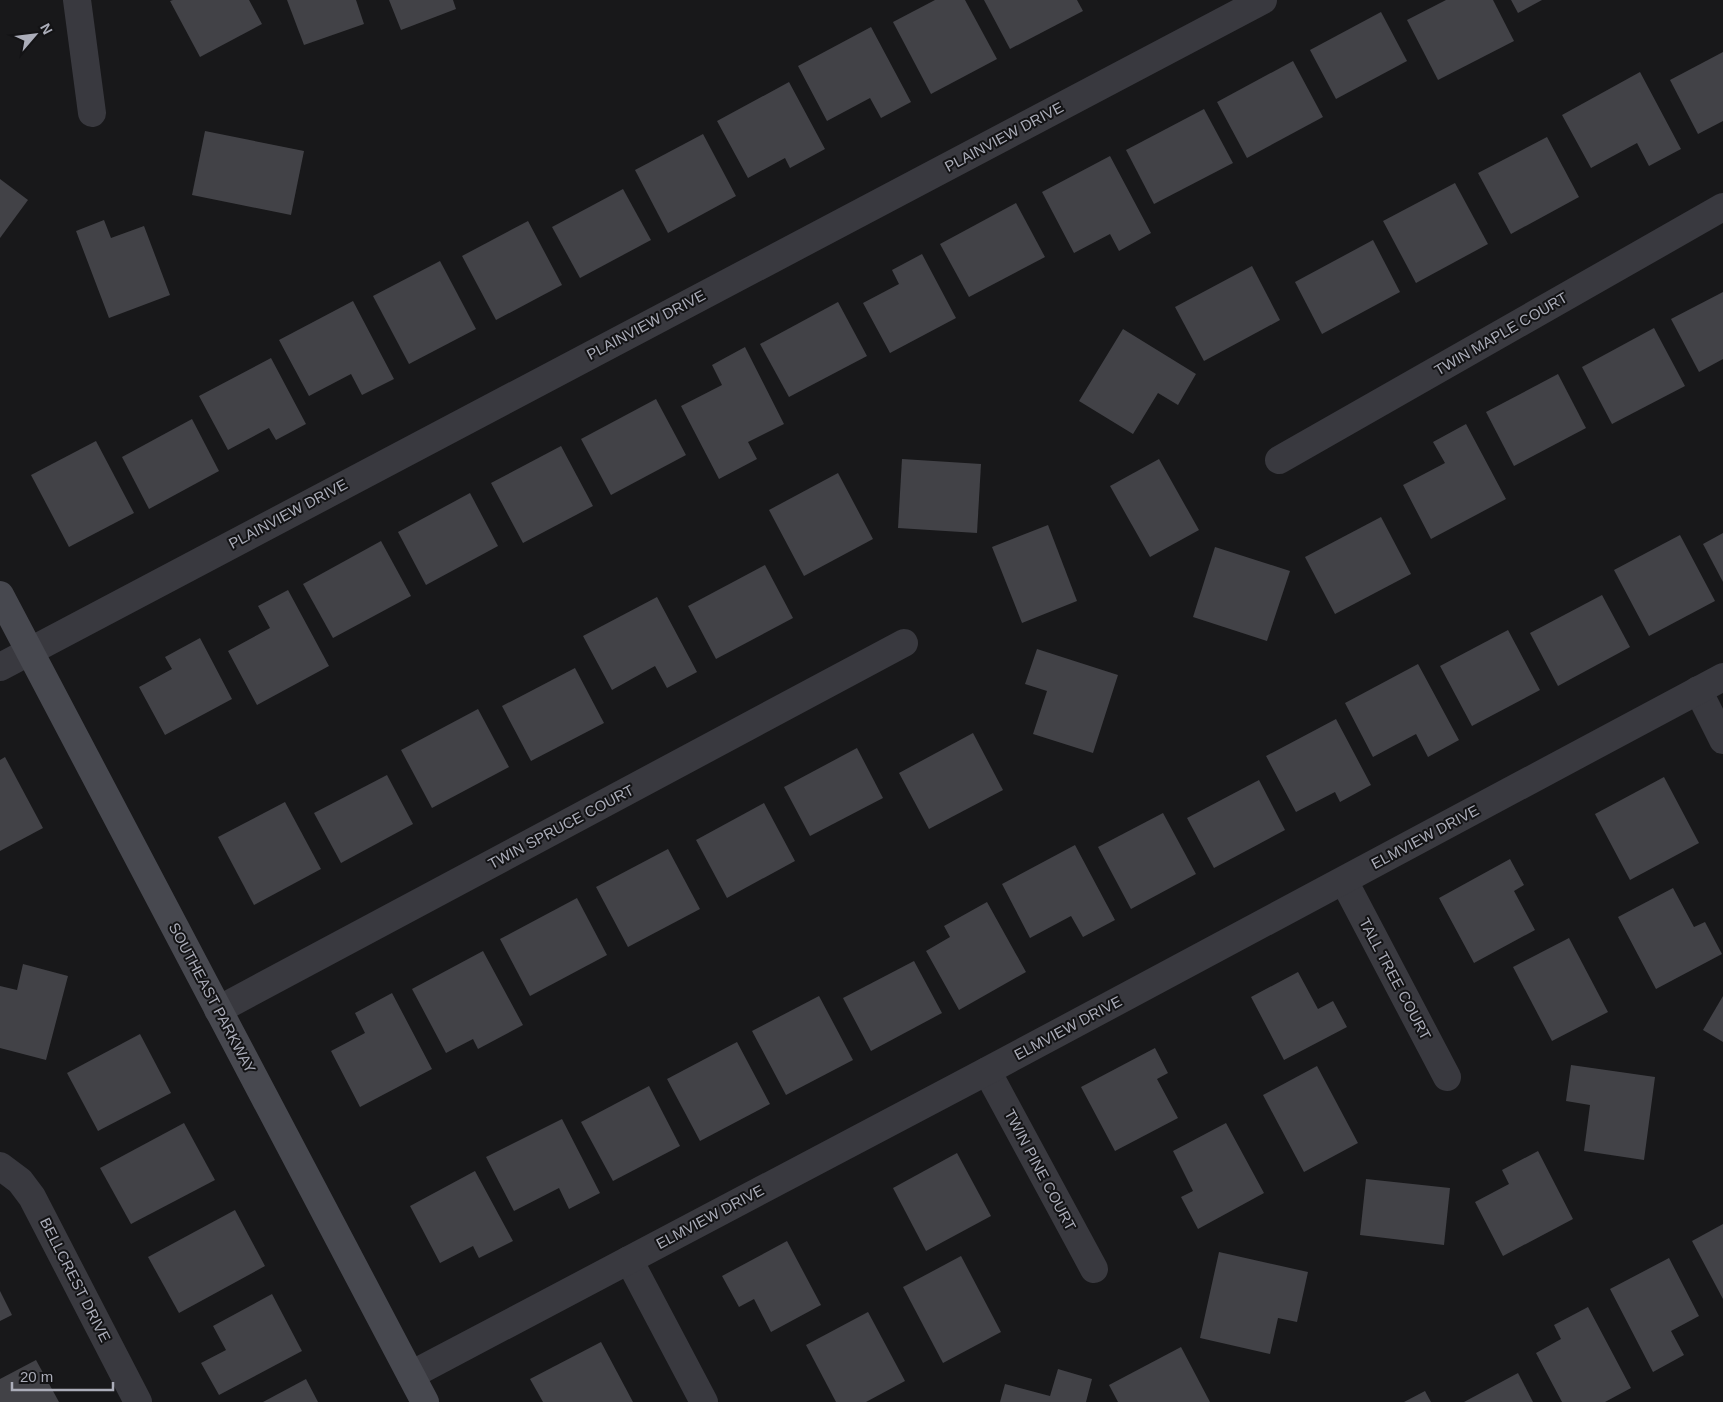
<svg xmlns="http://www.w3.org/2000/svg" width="1723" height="1402" font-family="Arial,sans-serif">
<rect width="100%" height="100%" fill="#18181a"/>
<g fill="#424247">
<polygon points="173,0 249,0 262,24 200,57 170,1"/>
<polygon points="287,0 356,0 364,24 304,45"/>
<polygon points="389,0 453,0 456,9 401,30"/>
<polygon points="935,0 965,0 997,59 931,94 893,22"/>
<polygon points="984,0 1077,0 1083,11 1010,49"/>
<polygon points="1446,0 1493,0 1514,41 1438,80 1407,20"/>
<polygon points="1511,0 1542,0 1518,13"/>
<polygon points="1381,12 1407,61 1336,99 1310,50"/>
<polygon points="871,27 911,102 881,118 870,98 827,121 798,66"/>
<polygon points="1723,52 1723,121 1698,134 1670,80"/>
<polygon points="1293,61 1323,117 1247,158 1217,102"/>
<polygon points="1640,72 1681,149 1649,166 1637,143 1591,168 1562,115"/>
<polygon points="789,82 825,149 790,168 785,158 748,178 717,121"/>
<polygon points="1204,109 1233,163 1154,204 1126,150"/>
<polygon points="205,131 304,151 291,215 192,195"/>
<polygon points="703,134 736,196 668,233 635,170"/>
<polygon points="1547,137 1579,197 1511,234 1478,173"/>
<polygon points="1110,156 1151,233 1119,251 1110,234 1074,253 1042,192"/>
<polygon points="0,179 28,200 0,238"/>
<polygon points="1455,183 1488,244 1416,283 1383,221"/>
<polygon points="623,189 651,240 580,278 552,227"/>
<polygon points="1016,203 1045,257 969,297 940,244"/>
<polygon points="104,220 111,238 144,226 170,295 109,318 76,231"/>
<polygon points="528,221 562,285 496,320 462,256"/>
<polygon points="1373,240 1400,292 1322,334 1295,282"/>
<polygon points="922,254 956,318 890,353 863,303 899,284 892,270"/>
<polygon points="440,261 476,329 409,364 373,296"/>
<polygon points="1252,266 1280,320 1204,361 1175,307"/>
<polygon points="1723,292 1723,359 1699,372 1671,319"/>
<polygon points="353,301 394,379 362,395 351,374 309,396 279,340"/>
<polygon points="838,302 867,356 789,397 760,344"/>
<polygon points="1654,328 1685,386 1612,424 1582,367"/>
<polygon points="1123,329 1196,374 1178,405 1158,393 1133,434 1079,401"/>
<polygon points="745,347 784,424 748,442 757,459 719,479 681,406 722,385 712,365"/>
<polygon points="271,358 306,424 276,440 269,428 228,450 199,396"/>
<polygon points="1558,374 1586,428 1514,466 1486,412"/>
<polygon points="656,399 686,455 611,495 581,439"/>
<polygon points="192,419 219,471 149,509 122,457"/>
<polygon points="1466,424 1506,499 1431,539 1403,485 1445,463 1433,442"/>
<polygon points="96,441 134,513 69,547 31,475"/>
<polygon points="561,446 593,506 523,543 491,483"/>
<polygon points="902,459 981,464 977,533 898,528"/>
<polygon points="1159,459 1199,530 1150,557 1110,486"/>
<polygon points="838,473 873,539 804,576 769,510"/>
<polygon points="470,493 498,546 426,585 398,532"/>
<polygon points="1381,517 1411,574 1335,614 1305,557"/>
<polygon points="1048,525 1077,601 1022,623 992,547"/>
<polygon points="1723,533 1723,582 1703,544"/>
<polygon points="1680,535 1715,601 1649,636 1614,570"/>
<polygon points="381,541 411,596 333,638 303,584"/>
<polygon points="1215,547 1290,571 1267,641 1193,617"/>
<polygon points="765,565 793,618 716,659 688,606"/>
<polygon points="288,590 329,666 257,705 228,651 270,628 258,606"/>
<polygon points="1602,595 1630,647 1558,686 1530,633"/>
<polygon points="657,597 697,672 667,688 655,666 612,690 583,636"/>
<polygon points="1508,630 1540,690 1472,726 1440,666"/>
<polygon points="200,638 232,699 165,735 139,687 172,669 165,657"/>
<polygon points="1037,649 1118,675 1093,753 1033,734 1047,691 1025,684"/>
<polygon points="1418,664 1459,740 1428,757 1416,734 1373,757 1345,703"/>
<polygon points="575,668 604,723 531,761 502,706"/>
<polygon points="478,709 509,767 432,808 401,750"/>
<polygon points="1336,719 1371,785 1340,802 1335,792 1296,812 1266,756"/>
<polygon points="973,733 1003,790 929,829 899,773"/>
<polygon points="857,748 883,798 810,836 784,787"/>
<polygon points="5,757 43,828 0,851 0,760"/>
<polygon points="387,775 413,824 341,863 314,813"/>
<polygon points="1664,777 1699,843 1630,880 1595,814"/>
<polygon points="1259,780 1285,830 1214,868 1187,818"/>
<polygon points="285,802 321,869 254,905 218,837"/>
<polygon points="764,803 795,861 727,898 696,840"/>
<polygon points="1163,813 1196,874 1131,909 1098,847"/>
<polygon points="1075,845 1115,920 1083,937 1071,916 1030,938 1002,884"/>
<polygon points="668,849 700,909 628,947 596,887"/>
<polygon points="1510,859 1524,885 1514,891 1535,930 1474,963 1439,898"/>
<polygon points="1673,888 1694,927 1705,922 1722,954 1656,989 1618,917"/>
<polygon points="577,898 607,955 530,996 500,939"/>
<polygon points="987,902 1026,972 959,1010 926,951 950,937 944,926"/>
<polygon points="1569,938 1608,1012 1552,1041 1513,967"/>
<polygon points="483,951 523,1025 478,1049 473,1039 446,1053 412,989"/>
<polygon points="914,961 942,1013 871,1051 843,998"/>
<polygon points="23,964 68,976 46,1060 0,1048 0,986 17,990"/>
<polygon points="1298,972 1318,1009 1333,1001 1347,1027 1284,1060 1251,997"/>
<polygon points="392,993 432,1069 360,1107 331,1051 365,1033 355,1013"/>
<polygon points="819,996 853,1060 786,1095 752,1031"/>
<polygon points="1723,996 1723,1042 1703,1030"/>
<polygon points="140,1034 171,1093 98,1131 67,1073"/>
<polygon points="737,1042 770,1104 700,1141 667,1079"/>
<polygon points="1155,1048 1168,1073 1157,1079 1178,1118 1115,1151 1081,1087"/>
<polygon points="1571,1065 1655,1077 1644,1160 1584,1151 1590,1105 1566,1101"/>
<polygon points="1317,1066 1358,1143 1304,1172 1263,1095"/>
<polygon points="649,1086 680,1146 613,1181 581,1122"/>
<polygon points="562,1119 600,1193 569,1209 559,1188 514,1211 486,1157"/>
<polygon points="184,1123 215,1180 131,1224 100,1168"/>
<polygon points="1226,1123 1264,1193 1198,1229 1181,1197 1193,1191 1173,1151"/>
<polygon points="1538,1151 1573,1219 1503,1256 1475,1202 1509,1184 1502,1170"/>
<polygon points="957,1153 991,1216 926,1251 893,1188"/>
<polygon points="475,1171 513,1241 479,1258 473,1246 440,1263 410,1206"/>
<polygon points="1366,1179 1450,1188 1444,1245 1360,1235"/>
<polygon points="235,1210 265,1266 179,1313 148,1257"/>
<polygon points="1723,1224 1723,1299 1692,1241"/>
<polygon points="787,1241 821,1305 771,1332 754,1299 739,1307 722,1276"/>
<polygon points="1219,1252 1308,1272 1297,1322 1278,1318 1270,1354 1200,1338"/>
<polygon points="961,1256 1001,1332 943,1363 903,1287"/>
<polygon points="1669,1258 1699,1316 1671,1331 1684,1355 1653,1372 1610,1289"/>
<polygon points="0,1291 12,1315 0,1321"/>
<polygon points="272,1294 302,1351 219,1395 201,1363 226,1350 213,1326"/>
<polygon points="1588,1307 1631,1388 1605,1402 1562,1402 1536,1353 1561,1339 1554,1325"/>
<polygon points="868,1312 905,1381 866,1402 836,1402 806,1345"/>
<polygon points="601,1342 633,1402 543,1402 530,1379"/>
<polygon points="1181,1347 1210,1402 1118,1402 1109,1385"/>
<polygon points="36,1360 59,1402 0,1402 0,1379"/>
<polygon points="1058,1369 1092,1379 1086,1402 1000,1402 1005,1384 1050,1396"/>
<polygon points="1518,1373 1533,1402 1464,1402"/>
<polygon points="306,1379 318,1402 263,1402"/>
<polygon points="1425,1391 1431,1402 1404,1402"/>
</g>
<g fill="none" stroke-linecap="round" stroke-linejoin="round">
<g stroke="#39393f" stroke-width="28">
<polyline points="77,0 92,113"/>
<polyline points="1279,460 1723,207"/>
<polyline points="0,667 1263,0"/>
<polyline points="1698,690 1723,740"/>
<polyline points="1344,881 1447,1077"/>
<polyline points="218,1010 904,643"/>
<polyline points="987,1071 1094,1269"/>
<polyline points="0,1166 20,1181 32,1197 138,1402"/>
<polyline points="629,1260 704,1402"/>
<polyline points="411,1375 987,1071 1723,677"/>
</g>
<polyline stroke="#47484f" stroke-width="28" points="0,595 425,1402"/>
</g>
<g text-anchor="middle" stroke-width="4" stroke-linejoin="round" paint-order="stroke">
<g font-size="15" fill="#abadb9" stroke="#131315">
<text transform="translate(1004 137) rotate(-28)" y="5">PLAINVIEW DRIVE</text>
<text transform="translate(646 325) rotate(-28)" y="5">PLAINVIEW DRIVE</text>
<text transform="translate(1501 334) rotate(-30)" y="5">TWIN MAPLE COURT</text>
<text transform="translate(288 514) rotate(-28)" y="5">PLAINVIEW DRIVE</text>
<text transform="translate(561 827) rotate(-28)" y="5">TWIN SPRUCE COURT</text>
<text transform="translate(1425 837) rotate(-28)" y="5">ELMVIEW DRIVE</text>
<text transform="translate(1395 979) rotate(62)" y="5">TALL TREE COURT</text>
<text transform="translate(212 998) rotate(62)" y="5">SOUTHEAST PARKWAY</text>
<text transform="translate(1068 1028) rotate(-28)" y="5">ELMVIEW DRIVE</text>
<text transform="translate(1040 1170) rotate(62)" y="5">TWIN PINE COURT</text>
<text transform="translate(710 1217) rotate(-28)" y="5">ELMVIEW DRIVE</text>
<text transform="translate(75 1280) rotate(63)" y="5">BELLCREST DRIVE</text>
</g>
</g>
<g transform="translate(35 35) rotate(62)" stroke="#131315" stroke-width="4" paint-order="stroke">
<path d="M0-4L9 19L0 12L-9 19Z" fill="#abadb9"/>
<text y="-8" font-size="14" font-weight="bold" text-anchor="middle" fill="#abadb9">N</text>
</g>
<path d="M12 1382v8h101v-8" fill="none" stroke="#abadb9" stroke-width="2.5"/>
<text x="20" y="1382" font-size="15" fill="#abadb9" stroke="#131315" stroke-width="4" paint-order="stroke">20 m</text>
</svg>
